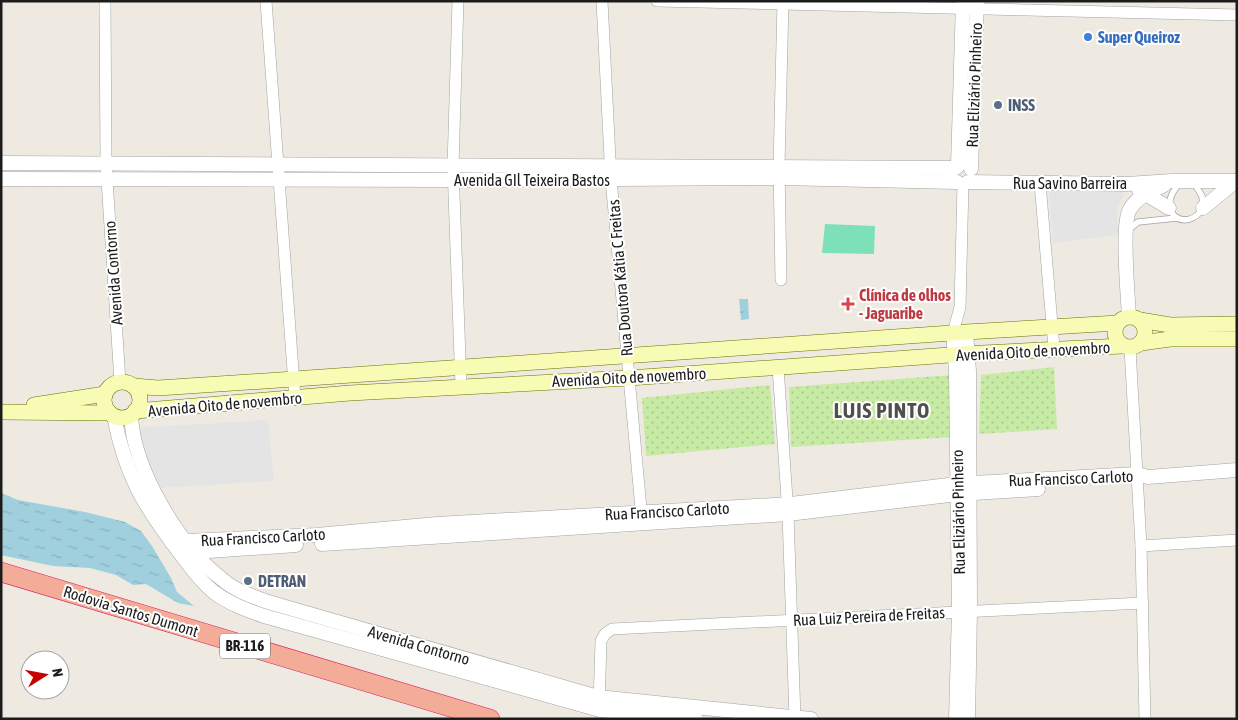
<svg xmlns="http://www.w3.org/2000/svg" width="1238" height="720" font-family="'Asap Condensed',sans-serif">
<defs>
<pattern id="grass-dots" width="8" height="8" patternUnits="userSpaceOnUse" patternTransform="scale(1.25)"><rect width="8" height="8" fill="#c7eaa5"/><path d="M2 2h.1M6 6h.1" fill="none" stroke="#aac88d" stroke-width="1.8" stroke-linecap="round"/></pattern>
<pattern id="water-ripples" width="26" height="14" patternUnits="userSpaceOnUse" patternTransform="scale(1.25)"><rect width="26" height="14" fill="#a0cfdd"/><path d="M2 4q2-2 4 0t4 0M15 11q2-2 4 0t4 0" fill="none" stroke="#89b1bd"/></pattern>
</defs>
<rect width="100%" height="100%" fill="#eeeae1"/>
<g fill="url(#grass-dots)">
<polygon points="1054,367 1057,429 979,434 981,375"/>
<polygon points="953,375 952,437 791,447 789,387"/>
<polygon points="770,385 775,444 646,456 642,398"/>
</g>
<polygon fill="#7de0b9" points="825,224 875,226 874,254 822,253"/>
<g fill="#e4e4e4">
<polygon points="1049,190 1123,192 1123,197 1117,207 1118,235 1053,243"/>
<polygon points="268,420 274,481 157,488 146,457 138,428"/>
</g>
<g fill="url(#water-ripples)">
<polygon points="739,299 748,299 749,319 741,320"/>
<polygon points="1,493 18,500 85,512 125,522 141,531 152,546 171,578 177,592 194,606 178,603 146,584 133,585 116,575 90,568 53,566 1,555"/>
</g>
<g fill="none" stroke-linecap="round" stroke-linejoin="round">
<defs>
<g id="service">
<path d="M1179,184C1153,213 1187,234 1203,208L1202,196L1194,183"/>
<polyline points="1127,231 1138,222 1177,218"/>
</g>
<g id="minor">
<polyline points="105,1 106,164 120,382"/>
<polyline points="266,1 295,398"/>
<polyline points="458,1 453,166 461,386"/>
<polyline points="602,1 611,179 642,520"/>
<polyline points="657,1 1237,15"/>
<polyline points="1040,183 1054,348"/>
<polyline points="781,280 779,166 783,1"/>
<polyline points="953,333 960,307 963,184"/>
<polyline points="1130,348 1141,546 1145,719"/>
<polyline points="778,367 788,514 795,718"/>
<polyline points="1141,546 1237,540"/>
<polyline points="599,705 601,641 605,634 612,629 1143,603"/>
</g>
<g id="tertiary">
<polyline points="1,163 956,168"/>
<polyline points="958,166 963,1"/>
<polyline points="971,169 977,1"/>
<polyline points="1,179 454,180 779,178 957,182"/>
<polyline points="968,182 1127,184 1172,181 1237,181"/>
<polyline points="1139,190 1169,208"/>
<polyline points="1203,208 1236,181"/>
<path d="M1129,317C1128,296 1121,223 1130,209C1138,196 1152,191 1164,185"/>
<polyline points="966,332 969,371 970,611 968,719"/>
<polyline points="953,333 956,371 959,611 956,719"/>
<path d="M131,415C133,470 180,547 223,580C236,591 252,596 268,602L598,697L811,719"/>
<path d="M114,416C125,475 144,506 180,553C190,567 201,582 215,593C230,604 247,610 264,616L600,710L696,719"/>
<polyline points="172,543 186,541 317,535 437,524 791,504 957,484 1137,474 1148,477 1237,470"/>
<polyline points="322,544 788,514 958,494 1038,489"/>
<polyline points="180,553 296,545"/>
</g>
<g id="secondary">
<circle cx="1130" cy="332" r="15"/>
<polyline points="1140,320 1170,325 1237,324"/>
<polyline points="1141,343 1170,339 1237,339"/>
<circle cx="122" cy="400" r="18"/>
<polyline points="134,386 158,388 294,379 966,332 1118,323"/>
<polyline points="34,405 105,394"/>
<polyline points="135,411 350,393 629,378 963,354 1122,346"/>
<polyline points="1,412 110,413"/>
</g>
<polyline id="trunk" points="1,572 490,719"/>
</defs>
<use href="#service" stroke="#a3a3a3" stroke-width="7"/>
<use href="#minor" stroke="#a3a3a3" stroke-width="12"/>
<use href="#tertiary" stroke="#a3a3a3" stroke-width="15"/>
<use href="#secondary" stroke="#687402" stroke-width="16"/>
<use href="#trunk" stroke="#db2060" stroke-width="20"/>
<use href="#service" stroke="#fff" stroke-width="5.5"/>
<use href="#minor" stroke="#fff" stroke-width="11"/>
<use href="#tertiary" stroke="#fff" stroke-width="14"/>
<use href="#secondary" stroke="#f7fbb3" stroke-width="15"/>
<use href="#trunk" stroke="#f3ac98" stroke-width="19"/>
</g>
<circle fill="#3f7fe0" stroke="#fff" stroke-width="2" cx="1088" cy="37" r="5"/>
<g fill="#5c6f8a" stroke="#fff" stroke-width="2">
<circle cx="998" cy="105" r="5"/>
<circle cx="248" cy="581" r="5"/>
</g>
<path fill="#e0444e" stroke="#fff" stroke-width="2" d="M845.5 296.5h5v5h5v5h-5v5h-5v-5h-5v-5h5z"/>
<g text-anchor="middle" stroke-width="4" stroke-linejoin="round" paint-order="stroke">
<rect fill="#fff" stroke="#606060" stroke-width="1" x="220" y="633.5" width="50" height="25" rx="4"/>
<g font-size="15" font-weight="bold" fill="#1c1c1c">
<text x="245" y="651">BR-116</text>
</g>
<g font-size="16" font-weight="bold" fill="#366cbe" stroke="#fff" text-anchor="start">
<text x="1098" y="43">Super Queiroz</text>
</g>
<g font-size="16" fill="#1c1c1c" stroke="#fff">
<text transform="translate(974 85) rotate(-88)" y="6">Rua Eliziário Pinheiro</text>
<text x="532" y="186">Avenida GIl Teixeira Bastos</text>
<text x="1070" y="189">Rua Savino Barreira</text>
<text transform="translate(113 273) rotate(-94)" y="6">Avenida Contorno</text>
<text transform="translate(620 278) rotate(-95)" y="6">Rua Doutora Kátia C Freitas</text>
<text transform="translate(1033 351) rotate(-3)" y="6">Avenida Oito de novembro</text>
<text transform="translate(629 377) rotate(-3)" y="6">Avenida Oito de novembro</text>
<text transform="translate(225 404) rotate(-5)" y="6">Avenida Oito de novembro</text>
<text transform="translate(1071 478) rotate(-2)" y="6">Rua Francisco Carloto</text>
<text transform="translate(667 511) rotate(-3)" y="6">Rua Francisco Carloto</text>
<text transform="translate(958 512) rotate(-91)" y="6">Rua Eliziário Pinheiro</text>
<text transform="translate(263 537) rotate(-3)" y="6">Rua Francisco Carloto</text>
<text transform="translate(131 611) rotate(17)" y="6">Rodovia Santos Dumont</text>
<text transform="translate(869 616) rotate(-3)" y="6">Rua Luiz Pereira de Freitas</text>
<text transform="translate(419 645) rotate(16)" y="6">Avenida Contorno</text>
</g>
<g font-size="16" font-weight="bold" fill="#4e5e75" stroke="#fff" text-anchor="start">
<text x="1008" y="111">INSS</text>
<text x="258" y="587">DETRAN</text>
</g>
<g font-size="16" font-weight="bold" fill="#be3a42" stroke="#fff" text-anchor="start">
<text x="859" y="301">Clínica de olhos<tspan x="859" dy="18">- Jaguaribe</tspan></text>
</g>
<g font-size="21" font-weight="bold" letter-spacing="1" fill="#4f4f4f" stroke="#fff">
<text x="882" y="418">LUIS PINTO</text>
</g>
</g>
<rect width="1238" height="720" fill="none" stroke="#1c1c1c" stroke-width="5"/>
<g transform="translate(45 675) rotate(79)"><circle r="24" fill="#ffffff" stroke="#a4a4a4"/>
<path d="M0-4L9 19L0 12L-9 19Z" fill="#c80000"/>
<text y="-8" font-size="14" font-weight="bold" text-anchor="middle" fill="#1c1c1c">N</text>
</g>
</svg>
